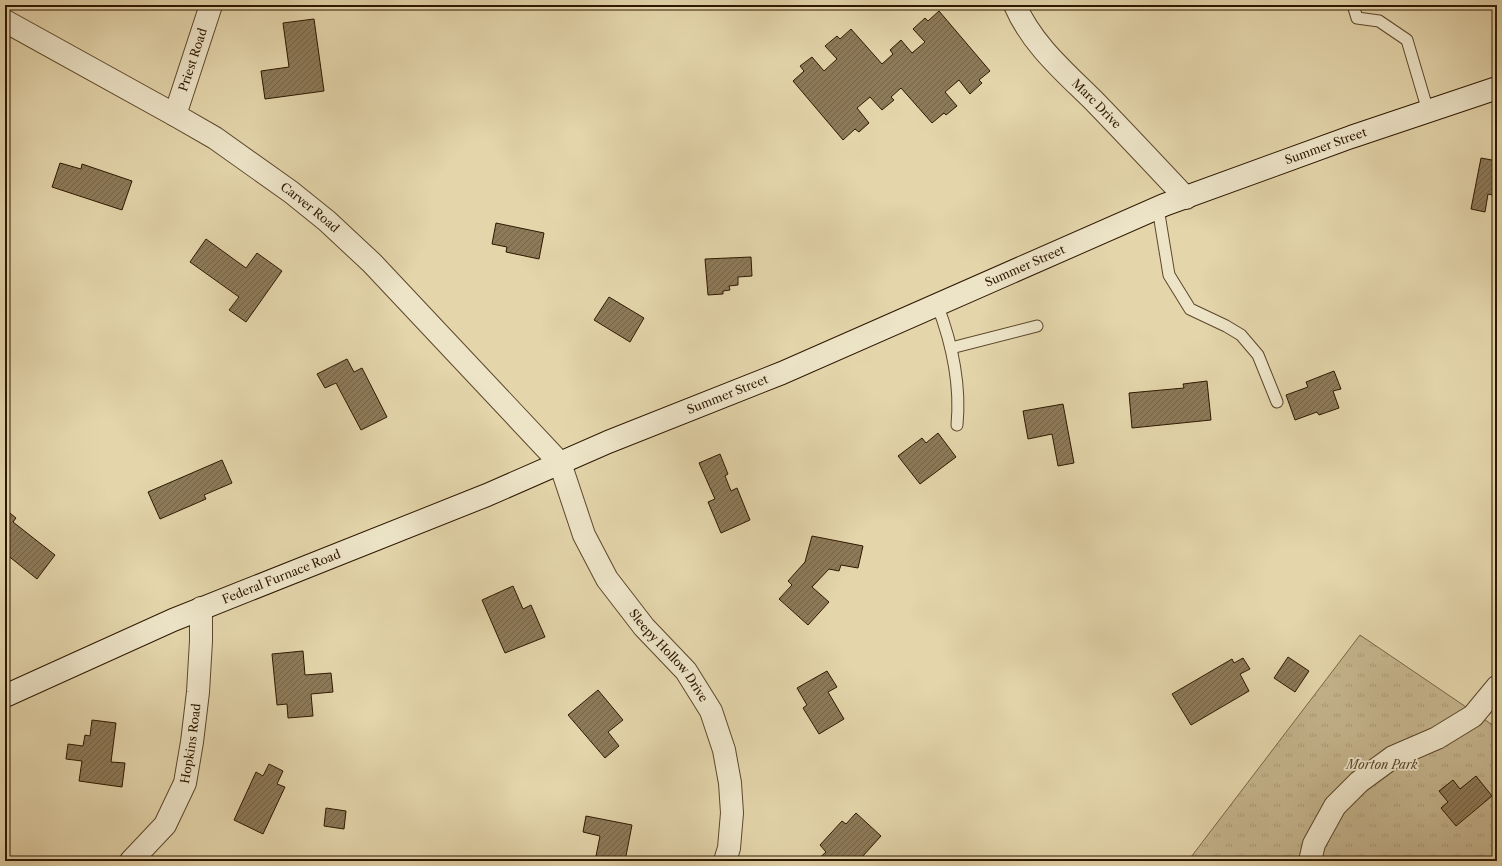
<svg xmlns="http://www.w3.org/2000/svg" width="1502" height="866" font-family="'Libre Caslon Text',serif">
<defs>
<pattern id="grass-tufts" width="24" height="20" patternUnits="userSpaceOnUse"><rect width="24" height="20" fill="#c5b58e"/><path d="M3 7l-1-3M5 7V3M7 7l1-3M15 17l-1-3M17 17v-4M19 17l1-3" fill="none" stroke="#aa9b79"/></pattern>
<pattern id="building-hatch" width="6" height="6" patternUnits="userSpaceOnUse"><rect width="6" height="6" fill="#8d7a59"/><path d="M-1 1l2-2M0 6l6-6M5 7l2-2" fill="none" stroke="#746347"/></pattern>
</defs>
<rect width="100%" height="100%" fill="#e4d5ab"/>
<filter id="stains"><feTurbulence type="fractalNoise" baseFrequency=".005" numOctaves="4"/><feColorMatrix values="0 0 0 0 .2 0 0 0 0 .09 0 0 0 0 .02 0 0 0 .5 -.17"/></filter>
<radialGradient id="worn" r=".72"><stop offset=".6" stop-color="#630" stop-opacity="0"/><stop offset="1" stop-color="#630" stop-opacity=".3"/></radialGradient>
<polygon fill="url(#grass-tufts)" stroke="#7a6647" points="1360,635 1497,728 1497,861 1188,861"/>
<g fill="url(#building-hatch)" stroke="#2e1800">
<polygon points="939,11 990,71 979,80 982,83 970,94 959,80 945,92 957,106 946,115 944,113 932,123 901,88 891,97 894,100 882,110 870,97 857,108 869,123 859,132 855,129 843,140 793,81 804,71 800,66 812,57 824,71 837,59 825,46 837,36 840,39 851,29 882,64 893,54 890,50 901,40 912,53 925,42 913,29 925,18 928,21"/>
<polygon points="314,19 324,91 265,99 261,71 289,67 283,23"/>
<polygon points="1481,158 1497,161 1497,196 1488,194 1485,212 1471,209"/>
<polygon points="60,163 81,169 82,164 132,181 122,210 52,187"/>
<polygon points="496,223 544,233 539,259 506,252 507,247 492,244"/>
<polygon points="206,239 246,268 257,253 282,271 246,322 229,310 239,297 190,262"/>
<polygon points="751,257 752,276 738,277 738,285 729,286 730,290 723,291 723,294 708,295 705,259"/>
<polygon points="609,297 644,318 630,342 594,320"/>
<polygon points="347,359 354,372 362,368 387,417 361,430 336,383 325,388 317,374"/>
<polygon points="1334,371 1341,389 1333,391 1339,408 1319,415 1317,412 1295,420 1286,395 1308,387 1306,382"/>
<polygon points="1207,381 1211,420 1132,428 1129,393 1184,388 1183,384"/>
<polygon points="1063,404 1074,463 1058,466 1052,434 1028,439 1023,411"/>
<polygon points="938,433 956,457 920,484 898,456 922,438 926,443"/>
<polygon points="720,454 728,474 725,476 731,491 737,488 750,520 721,533 708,502 715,499 699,463"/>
<polygon points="222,460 232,483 204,495 206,499 160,519 148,492"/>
<polygon points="5,509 16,518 13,522 55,555 37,579 6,554 10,549 5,546"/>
<polygon points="812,536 863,546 858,568 841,565 839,571 829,569 812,587 829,602 808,625 779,599 792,585 788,581 805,562"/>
<polygon points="513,586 523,609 531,605 545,637 505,653 482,600"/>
<polygon points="303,651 305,675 331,673 333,692 311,694 313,716 288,718 287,704 277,705 272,654"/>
<polygon points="1288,657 1309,671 1295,692 1274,678"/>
<polygon points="1243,658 1250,669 1240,674 1249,691 1191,725 1172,694 1232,659 1234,663"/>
<polygon points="827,671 837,687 828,692 844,719 819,734 803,708 807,705 797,688"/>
<polygon points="598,690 623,720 608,732 619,746 605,758 568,715"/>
<polygon points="92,720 116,723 111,762 125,763 122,787 79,781 82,761 66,759 68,744 83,746 85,735 90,736"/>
<polygon points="269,764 283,771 277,784 285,787 263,834 234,820 256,772 263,776"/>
<polygon points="1476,776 1492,796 1456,826 1441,808 1448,802 1439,791 1453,780 1460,789"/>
<polygon points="326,808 346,811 344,829 324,826"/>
<polygon points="856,813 881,836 863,856 867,861 816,861 826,852 820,845 842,821 846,824"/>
<polygon points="586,816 632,825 625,861 595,861 600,836 583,832"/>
</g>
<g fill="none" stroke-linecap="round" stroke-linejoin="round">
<defs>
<g id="service">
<polyline points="1353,5 1357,18 1379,21 1407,40 1428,111"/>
<polyline points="1158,208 1169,275 1190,309 1226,326 1241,335 1258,355 1277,402"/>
<path d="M937,304C952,343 961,383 957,425"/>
<polyline points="951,348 1037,326"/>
</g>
<g id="minor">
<path id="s1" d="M1015,5C1032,45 1066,73 1096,103C1126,134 1156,166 1186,198"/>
<path id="s2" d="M175,115L211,5"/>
<path id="s3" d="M560,463L584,535L607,579L644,627L686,671L711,711L724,750L730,783L732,813L729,848L725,861"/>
<path id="s4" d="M131,861L165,825L185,783L192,742L198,692L201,641V608"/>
<polyline points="1310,861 1314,844 1335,806 1359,782 1393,757 1437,738 1473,716 1497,687"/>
</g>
<g id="tertiary">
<path id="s5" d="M5,21L175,115L215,138L291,192L327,221L372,263L560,463"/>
</g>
<g id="secondary">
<path id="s6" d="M5,696L173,620L487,495L608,442L782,373L1164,205L1351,137L1497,88"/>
</g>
</defs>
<use href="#service" stroke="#5c472b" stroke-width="13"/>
<use href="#minor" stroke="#5c472b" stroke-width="24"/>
<use href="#tertiary" stroke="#5c472b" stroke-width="24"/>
<use href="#secondary" stroke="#2e1800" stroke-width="24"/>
<use href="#service" stroke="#ede4c8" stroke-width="11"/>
<use href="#minor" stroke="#ede4c8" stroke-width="22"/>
<use href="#tertiary" stroke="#ede4c8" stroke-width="22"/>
<use href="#secondary" stroke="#ede4c8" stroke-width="22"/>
</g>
<g text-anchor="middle" stroke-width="3.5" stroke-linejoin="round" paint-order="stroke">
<g font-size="12" fill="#2e1800" stroke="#ede4c8">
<text dy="4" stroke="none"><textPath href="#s2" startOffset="58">Priest Road</textPath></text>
<text dy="4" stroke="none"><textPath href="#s1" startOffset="129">Marc Drive</textPath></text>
<text dy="4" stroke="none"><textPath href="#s6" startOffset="1431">Summer Street</textPath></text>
<text dy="4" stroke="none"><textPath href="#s5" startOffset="358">Carver Road</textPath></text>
<text dy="4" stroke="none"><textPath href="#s6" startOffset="1107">Summer Street</textPath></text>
<text dy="4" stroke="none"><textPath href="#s6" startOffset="783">Summer Street</textPath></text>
<text dy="4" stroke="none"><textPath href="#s6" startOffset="301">Federal Furnace Road</textPath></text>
<text dy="4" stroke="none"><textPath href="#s3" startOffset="224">Sleepy Hollow Drive</textPath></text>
<text dy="4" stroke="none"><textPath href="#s4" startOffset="136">Hopkins Road</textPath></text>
</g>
<g font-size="12" font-style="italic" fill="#5b472b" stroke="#ede4c8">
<text x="1382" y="769">Morton Park</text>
</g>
</g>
<rect width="1502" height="866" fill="none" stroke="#e4d5ab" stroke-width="20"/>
<rect x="6" y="6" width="1490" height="854" fill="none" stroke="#2e1800" stroke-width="2"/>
<rect x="10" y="10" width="1482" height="846" fill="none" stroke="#2e1800"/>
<rect width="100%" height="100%" filter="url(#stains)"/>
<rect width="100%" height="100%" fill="url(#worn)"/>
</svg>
